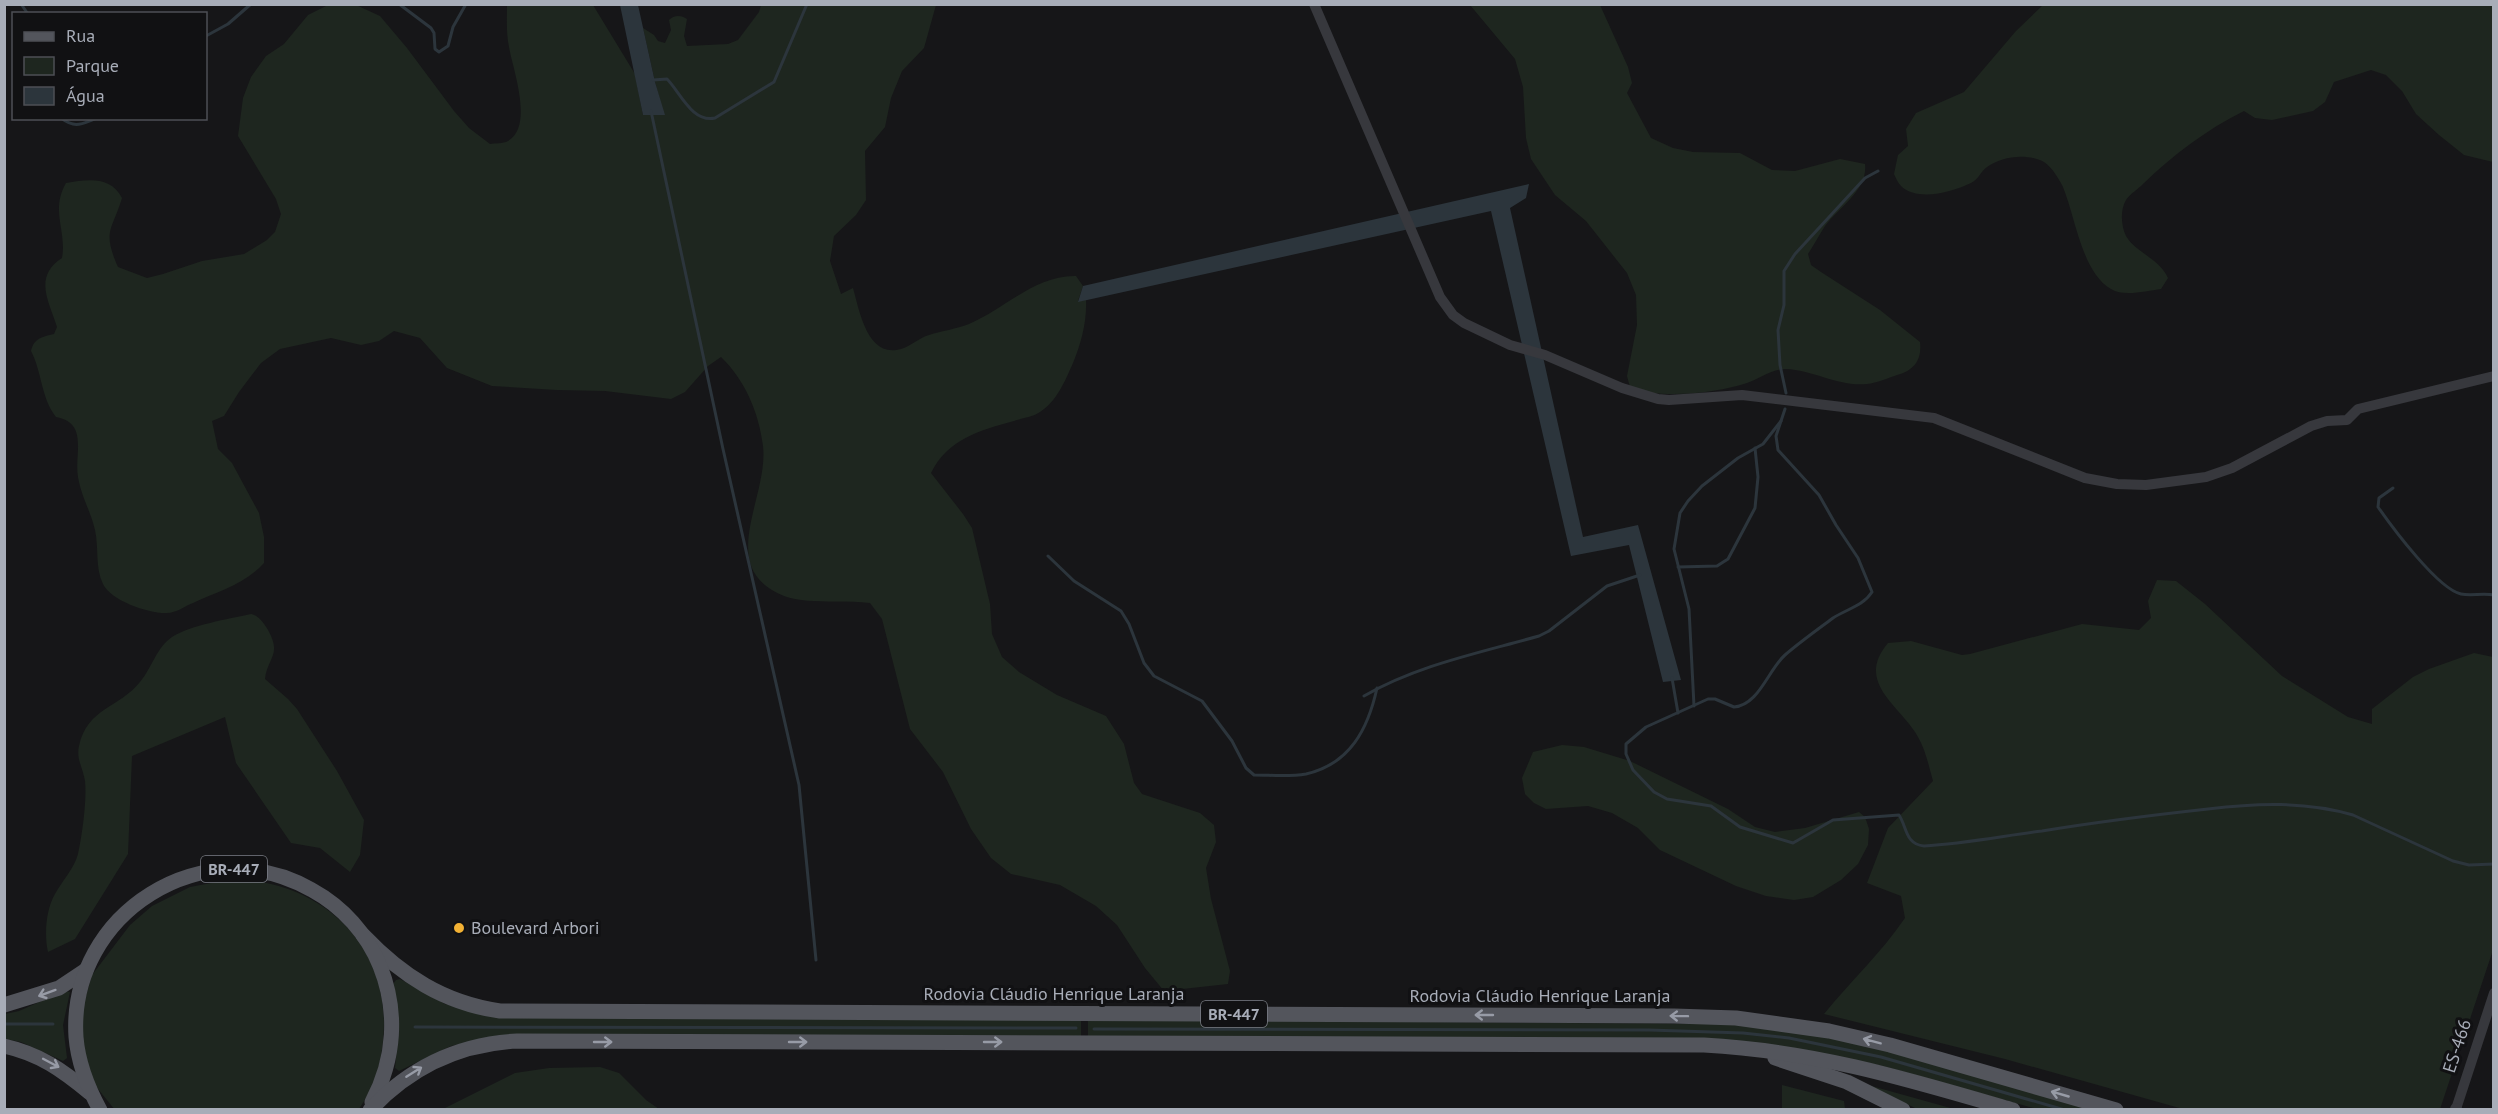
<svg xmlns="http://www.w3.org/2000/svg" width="2498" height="1114" font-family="'PT Sans',sans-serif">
<rect width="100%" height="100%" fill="#161618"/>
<g fill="#1e261f">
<path d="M328,5H356L380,16L407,48L454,111L469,128L490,144C495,143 503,144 508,141C534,126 513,70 509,47C506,33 507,18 507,5H593L635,74L643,115H664L655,82L643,28L654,35L658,41L665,43L671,30L669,20C674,15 681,15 687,19L684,36L687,46L728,44L738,40L759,12L761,5H936L924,48L902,71L891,98L885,127L865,151L866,200L856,215L834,236L830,261L841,294L853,288C859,309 867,359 901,349C911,346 919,338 929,335C942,331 956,329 969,324C1005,309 1035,275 1076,276L1083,286L1078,301L1086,300C1087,321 1081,344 1073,363C1065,381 1057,401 1040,412C1033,417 1022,418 1014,421C980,430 948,439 931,473L963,514L972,528L990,604L992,634L1002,657L1019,672L1057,695L1106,716L1124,744L1134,783L1142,794L1200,813L1214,825L1216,842L1206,868L1211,899L1230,971L1228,984L1164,991L1145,968L1117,925L1096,906L1060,885L1011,874L991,858L971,829L943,772L910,729L882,619L870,603C844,599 807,605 784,596C714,568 769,498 763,446C759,413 745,380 721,357L708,366L685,392L671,399L605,391L557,390L492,386L447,368L420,338L394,331L379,341L361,345L331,338L280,349L261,363L239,392L224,416L212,421L218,449L232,463L259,513L264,537V563C244,585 218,591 193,603C185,606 176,613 167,613C150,614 111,601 103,584C95,568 99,548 95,530C91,512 81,496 78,477C74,454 89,423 56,417C41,398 42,372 31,351C34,338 42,337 54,334L57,327C49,301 33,277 62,258C67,230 50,211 66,183C88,179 111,176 122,198C112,231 102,231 118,267L147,278L163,274L202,261L244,254L267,240L275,232L281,214L276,199L238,136L243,98L251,77L266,56L284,44L308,15Z"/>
<path d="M1470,5H1600L1628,67L1632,83L1627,93L1651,138L1673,148L1693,152L1740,153L1772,170L1795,171L1840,159L1865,164C1868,190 1839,207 1825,226C1819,235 1814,245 1808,254L1811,265L1821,272L1880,310L1920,342C1922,359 1915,370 1897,375C1888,378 1877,383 1867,384C1839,387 1813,370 1786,369C1772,369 1759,379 1747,383C1717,393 1659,400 1630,387L1627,376L1637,325L1636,295L1627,273L1586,221L1555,195L1531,159L1526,138L1523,87L1515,59Z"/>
<path d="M2043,5H2493V162L2464,155L2439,135L2416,114L2402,91L2386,75L2371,70L2334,82L2325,102L2313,111L2272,120L2255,118L2244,111C2207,129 2172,156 2143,184C2138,189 2130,194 2126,200C2120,210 2121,226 2126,236C2136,253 2159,258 2168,278L2161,289C2146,291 2124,297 2111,289C2082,273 2075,216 2063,187C2059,179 2052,167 2044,162C2027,153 2002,156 1987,167C1981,171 1978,180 1971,183C1952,192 1918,202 1901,186C1898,183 1896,178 1894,174L1898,155L1908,146L1906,129L1916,113L1964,92L2016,31Z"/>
<path d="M2157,580L2176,581L2205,604L2282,676L2348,717L2372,724V709L2413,677L2429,669L2474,653L2493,657V950L2440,1109H2183L2005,1059L1824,1014C1851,981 1881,953 1905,918L1901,896L1867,883L1888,828L1933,781C1929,767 1926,751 1918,737C1901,706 1854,683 1888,643L1911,641L1962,655L1970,654L2082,624L2139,630L2151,618L2148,601Z"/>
<path d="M251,614C261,615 274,637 274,647C275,657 266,666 265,679L288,699L297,709L337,771L364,820L360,855L350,872L320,848L291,843L236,763L225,717L132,756L128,854L75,939L48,952C44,935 46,909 55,894C62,881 74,869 78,854C82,836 87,800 85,781C83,768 76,759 79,746C87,708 119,708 140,682C152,668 156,648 172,637C191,625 228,619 251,614Z"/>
<polygon points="1562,745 1584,747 1630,761 1728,809 1755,827 1775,832 1805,828 1859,812 1865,817 1869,829 1868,845 1858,864 1841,880 1813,897 1794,900 1766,896 1736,886 1660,850 1638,828 1612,813 1588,806 1546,809 1534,803 1525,794 1522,778 1533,752"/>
<path d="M233,879C324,881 393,948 383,1041C381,1066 373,1089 359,1109L115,1110L90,1079L74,1038L92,975L130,925L152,906L190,887Z"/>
<polygon points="400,979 445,1004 489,1016 1081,1020 1081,1036 500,1035 451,1046 399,1071 395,1068 399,1026 393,984 396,980"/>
<polygon points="64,991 70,992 63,1025 67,1058 63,1061 21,1042 5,1039 5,1014 19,1011"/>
<polygon points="1088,1020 1736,1024 1858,1042 2098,1109 2037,1109 1883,1066 1795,1048 1088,1037"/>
<polygon points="600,1067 619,1073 646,1100 659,1109 443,1109 515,1073 549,1068"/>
<polygon points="1782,1085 1844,1101 1845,1109 1782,1109"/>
<polygon points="1868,1085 1954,1109 1917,1109"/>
</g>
<g fill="#2c353c">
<polygon points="620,5 638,5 655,82 665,115 643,115"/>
<polygon points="1529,184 1526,198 1510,208 1583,537 1638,525 1681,680 1663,682 1629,545 1571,556 1491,211 1078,302 1083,286"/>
</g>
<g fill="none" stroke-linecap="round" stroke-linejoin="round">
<g stroke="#2c353c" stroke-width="3">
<polyline points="21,4 28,14"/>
<polyline points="399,4 431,28 434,33 435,49 439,52 448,46 453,27 466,4"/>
<polyline points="206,36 228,24 251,4"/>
<path d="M653,80L667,79C680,92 692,123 715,118L774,82L807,4"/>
<polyline points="651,111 723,449 799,785 816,960"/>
<path d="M61,118C76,129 81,124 97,118"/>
<polyline points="1786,393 1780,365 1778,330 1784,305 1784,271 1795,254 1865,178 1878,171"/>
<path d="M1785,409L1776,436L1778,450L1819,495L1836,525L1858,558L1872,592C1863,606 1847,609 1833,618C1817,630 1800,642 1785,655C1768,670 1759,705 1734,707L1715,699H1708L1646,727L1626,744V754L1633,770L1654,792L1667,799L1711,806L1740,827L1793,843L1833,820L1899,815C1907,827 1905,844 1924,846C1963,844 2003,836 2042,831C2097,822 2153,815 2208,809C2256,803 2306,801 2353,815L2453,861L2469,865L2494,864"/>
<path d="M2393,488L2379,498L2378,507C2392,527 2438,589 2461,594C2471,596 2483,593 2494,595"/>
<path d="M1048,556L1074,581L1121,611L1129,624L1144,663L1154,676L1202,701L1232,741L1246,768L1254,775C1271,775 1289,777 1306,774C1350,764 1368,729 1377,688"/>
<polyline points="1678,567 1717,566 1728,559 1755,508 1758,477 1755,448"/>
<polyline points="1672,678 1678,713"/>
<path d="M1364,696C1418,665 1479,653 1539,636L1549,631L1607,586L1640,575"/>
<polyline points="1694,706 1689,609 1674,549 1680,513 1688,501 1702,486 1738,458 1763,444 1781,421"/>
<polyline points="4,1024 53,1024"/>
<polyline points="415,1027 1076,1028"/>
<polyline points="1094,1029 1649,1030 1743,1033 1789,1038 1881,1057 2065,1110"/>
</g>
<g stroke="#37383d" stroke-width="10">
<polyline points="1314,4 1440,297 1453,315 1464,323 1510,345 1545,355 1622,388 1658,399 1669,400 1742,395 1934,418 2085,478 2117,484 2146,485 2206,477 2232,468 2311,426 2327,421 2347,420 2358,409 2494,376"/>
<polyline points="2456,1109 2494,993"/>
</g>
<polyline stroke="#37383d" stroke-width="12" points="2456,1110 2456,1109"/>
<g stroke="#53555c" stroke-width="15">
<path d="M363,935C402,976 444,1003 500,1011L1674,1016L1736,1018L1829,1031L1890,1045L2116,1110"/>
<polyline points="4,1005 59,988 86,970"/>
<path d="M4,1046C40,1054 62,1070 90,1093"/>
<polyline points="1775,1058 1847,1082 1903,1110"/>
<path d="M100,1110C87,1086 78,1063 76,1037C68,913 205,828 312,890C343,907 367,934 380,966C398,1011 395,1059 372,1102"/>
<path d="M370,1110C410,1067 459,1044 517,1041L1704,1045C1815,1051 1907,1079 2013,1110"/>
</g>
</g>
<defs><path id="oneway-shaft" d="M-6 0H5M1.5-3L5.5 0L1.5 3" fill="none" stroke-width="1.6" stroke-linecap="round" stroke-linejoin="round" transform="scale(1.5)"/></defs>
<g stroke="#979ba6">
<use href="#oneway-shaft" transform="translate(47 993) rotate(160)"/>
<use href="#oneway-shaft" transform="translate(1484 1015) rotate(-180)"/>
<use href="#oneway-shaft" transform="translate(1679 1016) rotate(-179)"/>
<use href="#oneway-shaft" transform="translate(1872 1041) rotate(-165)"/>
<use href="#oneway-shaft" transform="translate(603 1042)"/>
<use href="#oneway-shaft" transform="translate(798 1042)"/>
<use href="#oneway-shaft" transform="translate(993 1042)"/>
<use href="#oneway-shaft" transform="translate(51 1063) rotate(28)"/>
<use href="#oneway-shaft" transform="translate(414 1072) rotate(-32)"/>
<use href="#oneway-shaft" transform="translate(2060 1094) rotate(-164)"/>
</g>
<circle fill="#f2b134" stroke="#111113" stroke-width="2" cx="459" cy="928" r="6"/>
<g text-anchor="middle" stroke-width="6" stroke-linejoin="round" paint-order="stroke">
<g fill="#111113" stroke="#7b7e86" stroke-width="1.5">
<rect x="201" y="856" width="66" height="26" rx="4.5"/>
<rect x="1201" y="1001" width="66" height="26" rx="4.5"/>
</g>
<g font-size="16" font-weight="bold" fill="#a8adb8">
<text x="234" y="875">BR-447</text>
<text x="1234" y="1020">BR-447</text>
</g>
<g font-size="18" fill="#a8adb8" stroke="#111113" text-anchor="start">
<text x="471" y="934">Boulevard Arbori</text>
</g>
<g font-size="18" fill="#a8adb8" stroke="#111113">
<text x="1054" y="1000">Rodovia Cláudio Henrique Laranja</text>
<text x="1540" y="1002">Rodovia Cláudio Henrique Laranja</text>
<text transform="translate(2457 1046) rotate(-72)" y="6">ES-466</text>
</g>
</g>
<rect width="2498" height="1114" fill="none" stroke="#a8adb8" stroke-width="12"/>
<rect x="12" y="12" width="195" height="108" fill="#111113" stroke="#4d4f55" stroke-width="1.5"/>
<rect x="24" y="32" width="30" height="9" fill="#53555c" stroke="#4d4f55" stroke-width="1.5"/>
<text x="66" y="42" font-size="18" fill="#a8adb8">Rua</text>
<rect x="24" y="57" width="30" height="18" fill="#1e261f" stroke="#4d4f55" stroke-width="1.5"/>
<text x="66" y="72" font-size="18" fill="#a8adb8">Parque</text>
<rect x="24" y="87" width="30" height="18" fill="#2c353c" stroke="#4d4f55" stroke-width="1.5"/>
<text x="66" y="102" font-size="18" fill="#a8adb8">Água</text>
</svg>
